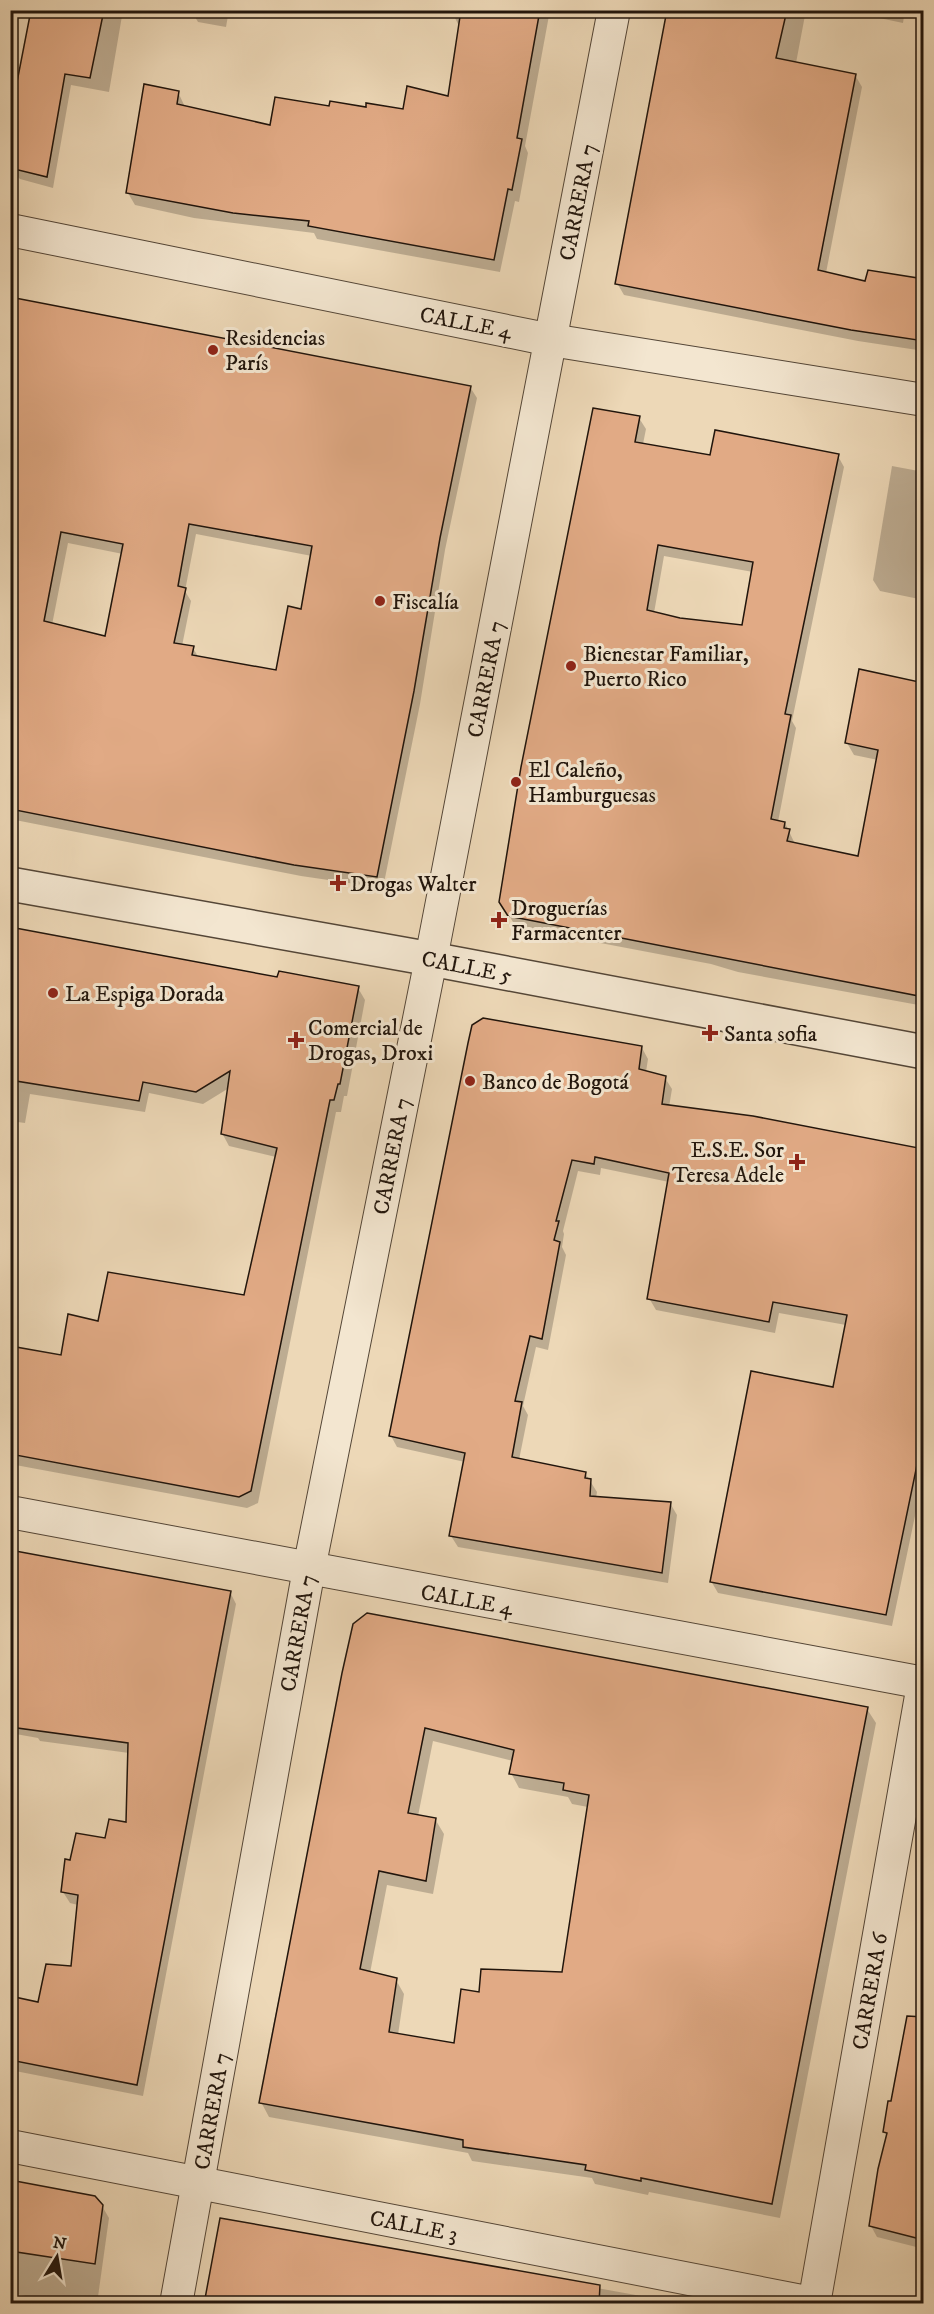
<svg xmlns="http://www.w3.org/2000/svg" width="934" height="2314" font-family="'IM FELL DW Pica',serif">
<rect width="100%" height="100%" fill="#edd8b7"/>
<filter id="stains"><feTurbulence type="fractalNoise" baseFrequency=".00333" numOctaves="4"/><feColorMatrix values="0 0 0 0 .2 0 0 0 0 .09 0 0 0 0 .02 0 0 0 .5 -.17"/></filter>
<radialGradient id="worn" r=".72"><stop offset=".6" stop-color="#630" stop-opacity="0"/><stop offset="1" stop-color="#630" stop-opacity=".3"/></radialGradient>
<g fill="#0003" fill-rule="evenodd">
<polygon points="32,10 123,10 109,92 71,85 53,188 20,179 10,169 10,125"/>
<polygon points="191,10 229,10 226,27 198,22"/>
<polygon points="456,10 550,10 525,146 528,153 519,202 515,201 500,272 317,239 314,233 194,218 135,205 128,193 178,92 185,107 271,126 330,108 404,111 449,98 460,28 455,18"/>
<polygon points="669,10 806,10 796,63 855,75 862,87 826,273 866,282 924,281 924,351 858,341 624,295 617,283"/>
<polygon points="841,10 905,10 903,23"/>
<path d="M10,298L470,387L477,398L445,550L420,704L383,888L301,876L10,819ZM196,534L312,556L302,610L277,672L199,658L193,648L182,646L191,601L185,591ZM68,543L123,554L106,638L52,625Z"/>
<path d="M639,418L646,429L643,444L711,456H838L844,467L792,721L796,728L778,822L785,823L795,844L859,857L878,760L854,755L847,743L924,685V1006L738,972L711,964L516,927L501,902ZM664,556L753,572L743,627L680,620L654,613Z"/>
<polygon points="892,466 924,472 924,600 880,591 873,580"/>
<polygon points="10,929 278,978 358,988 365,1000 347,1096 344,1096 341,1112 336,1112 258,1503 247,1508 10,1464 10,1348 62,1357 100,1323 245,1297 276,1157 229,1146 222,1133 229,1088 203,1104 149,1093 145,1112 30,1094 25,1123 10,1121"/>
<polygon points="642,1048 648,1059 646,1072 665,1078 672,1089 669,1107 924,1151 924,1473 892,1626 718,1593 711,1581 834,1389 846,1325 779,1313 775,1333 656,1310 649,1298 669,1182 601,1168 600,1175 578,1171 563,1231 564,1234 562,1247 566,1255 548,1350 536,1347 523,1406 528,1415 519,1460 585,1473 597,1492 596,1498 670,1503 677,1515 668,1583 458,1547 451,1536 465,1462 397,1447 391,1436"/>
<polygon points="10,1551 230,1592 236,1604 143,2096 10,2070 10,1997 40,2004 72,1968 78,1905 70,1903 63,1892 72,1862 127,1824 129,1753 40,1741 38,1738 10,1733"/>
<path d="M355,1625L867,1709L876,1723L780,2218L649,2192L648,2195L595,2184L592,2178L472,2161L468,2153L269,2117L261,2102L269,2046ZM433,1741L513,1761L511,1773L519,1788L568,1797L572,1804L588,1807L563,1974L481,1993L456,2045L398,2035L404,1994L396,1980L370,1973L387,1885L433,1894L444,1834L435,1819L418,1816Z"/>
<polygon points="924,2031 924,2249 877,2237 871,2226 888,2137 885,2132 892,2102"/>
<polygon points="10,2182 102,2206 109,2218 97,2304 67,2304 10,2293"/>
<polygon points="221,2220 680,2303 680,2304 205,2304"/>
</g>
<g fill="#e1aa85" stroke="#21150c" stroke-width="1.5" fill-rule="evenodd">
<polygon points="31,10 104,10 90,78 65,74 47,177 10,168 10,118"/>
<polygon points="461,10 540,10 517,138 522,139 512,190 508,189 494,260 308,226 309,221 233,213 126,193 144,84 179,91 177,104 270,125 275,97 329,106 330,101 366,107 366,103 403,109 407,86 448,96"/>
<polygon points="667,10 787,10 776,58 856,74 818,270 865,281 868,270 924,279 924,341 851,330 615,284"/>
<path d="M10,297L471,386L440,538L414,691L377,877L294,865L10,809ZM189,524L312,546L301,609L288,606L276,670L192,655L194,646L174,643L186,588L178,586ZM61,532L123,544L105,636L44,621Z"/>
<path d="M593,408L640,416L635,442L710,455L715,430L839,454L785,714L791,715L771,819L785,822L784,828L790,829L787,841L858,856L878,750L845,743L859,669L924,683V997L508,916L499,902L521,767ZM658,545L753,562L742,625L680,618L647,610Z"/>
<polygon points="10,927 277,977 279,971 359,986 340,1084 338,1084 334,1100 330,1100 251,1491 239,1497 10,1454 10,1346 61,1355 68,1314 98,1321 108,1272 244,1295 277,1148 221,1134 230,1071 196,1092 143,1082 139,1101 10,1080"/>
<polygon points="483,1018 642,1046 639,1069 666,1076 662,1104 753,1116 924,1149 924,1431 886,1615 710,1582 751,1371 833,1387 847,1315 773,1302 769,1322 647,1299 669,1173 595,1157 594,1164 572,1160 556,1221 559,1221 554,1240 560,1242 542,1339 530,1336 515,1401 522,1402 512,1457 586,1472 585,1478 591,1479 590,1496 671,1502 662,1573 449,1536 465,1453 389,1436 468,1043 472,1025"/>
<polygon points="10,1550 231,1591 137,2085 10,2060 10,1996 38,2002 46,1964 71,1966 78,1895 61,1892 65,1859 70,1860 76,1833 105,1838 109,1819 126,1822 128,1743 10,1727"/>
<path d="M367,1613L868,1707L772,2204L641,2178V2181L585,2170L586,2165L463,2147V2140L259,2103L342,1673L353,1624ZM425,1728L514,1750L509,1774L564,1783L563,1790L589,1795L562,1972L481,1969L479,1992L461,1989L454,2043L389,2032L397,1978L360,1969L379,1871L426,1881L436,1818L408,1813Z"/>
<polygon points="907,2016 924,2017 924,2240 869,2226 878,2169 887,2133 883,2132 888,2101 891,2101"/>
<polygon points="10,2180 95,2196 103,2205 95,2264 10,2251"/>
<polygon points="220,2218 600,2285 599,2304 204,2304"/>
</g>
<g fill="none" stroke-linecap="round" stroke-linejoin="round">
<defs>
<g id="minor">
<polyline points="10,230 551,340 924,400"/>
<polyline points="10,1512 924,1683"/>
<polyline points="10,2146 817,2304"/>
<polyline points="176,2304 309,1569 431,959 614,10"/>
<polyline points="814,2304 924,1679"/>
</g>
<polyline id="tertiary" points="10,884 431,959 924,1052"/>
</defs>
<use href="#minor" stroke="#544637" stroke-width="34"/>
<use href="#tertiary" stroke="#544637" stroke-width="36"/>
<use href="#minor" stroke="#f3e6d0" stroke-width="32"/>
<use href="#tertiary" stroke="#f3e6d0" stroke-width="33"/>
</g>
<g fill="#8f2418" stroke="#f3e6d0" stroke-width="2">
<circle cx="213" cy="350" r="6"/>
<circle cx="380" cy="601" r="6"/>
<circle cx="571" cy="666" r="6"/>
<circle cx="516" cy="782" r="6"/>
<path d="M335 874h6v6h6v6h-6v6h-6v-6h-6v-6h6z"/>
<path d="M496 911h6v6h6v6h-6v6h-6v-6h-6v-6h6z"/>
<circle cx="53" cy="993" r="6"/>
<path d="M707 1024h6v6h6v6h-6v6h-6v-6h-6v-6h6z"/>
<path d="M293 1031h6v6h6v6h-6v6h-6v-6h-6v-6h6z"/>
<circle cx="470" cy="1081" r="6"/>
<path d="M794 1153h6v6h6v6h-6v6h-6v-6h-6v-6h6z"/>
</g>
<g text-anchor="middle" stroke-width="6" stroke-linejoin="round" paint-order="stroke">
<g font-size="22" fill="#21150c" stroke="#f3e6d0">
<text transform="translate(577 202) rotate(-79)" y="8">CARRERA 7</text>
<text transform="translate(466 322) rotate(11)" y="8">CALLE 4</text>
<text transform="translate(485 679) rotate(-79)" y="8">CARRERA 7</text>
<text transform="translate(467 966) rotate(11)" y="8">CALLE 5</text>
<text transform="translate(391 1156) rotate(-79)" y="8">CARRERA 7</text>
<text transform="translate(467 1599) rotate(10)" y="8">CALLE 4</text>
<text transform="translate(297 1633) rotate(-80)" y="8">CARRERA 7</text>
<text transform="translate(869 1991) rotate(-80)" y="8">CARRERA 6</text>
<text transform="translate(211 2111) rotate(-80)" y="8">CARRERA 7</text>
<text transform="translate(414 2225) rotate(11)" y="8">CALLE 3</text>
</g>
<g font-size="22" fill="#21150c" stroke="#f3e6d0" text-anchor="start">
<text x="225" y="345">Residencias<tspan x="225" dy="25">París</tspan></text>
<text x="392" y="609">Fiscalía</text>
<text x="583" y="661">Bienestar Familiar,<tspan x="583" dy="25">Puerto Rico</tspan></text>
<text x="528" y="777">El Caleño,<tspan x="528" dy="25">Hamburguesas</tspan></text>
<text x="350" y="891">Drogas Walter</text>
<text x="511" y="915">Droguerías<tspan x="511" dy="25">Farmacenter</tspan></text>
<text x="65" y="1001">La Espiga Dorada</text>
<text x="308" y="1035">Comercial de<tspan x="308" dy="25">Drogas, Droxi</tspan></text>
<text x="724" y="1041">Santa sofia</text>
<text x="482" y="1089">Banco de Bogotá</text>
<text x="784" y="1157" text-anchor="end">E.S.E. Sor<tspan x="784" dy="25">Teresa Adele</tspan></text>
</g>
</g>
<rect width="934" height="2314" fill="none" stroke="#edd8b7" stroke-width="36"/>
<rect x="12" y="12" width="910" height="2290" fill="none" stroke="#21150c" stroke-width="3"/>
<rect x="18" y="18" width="898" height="2278" fill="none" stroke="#21150c" stroke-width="1.5"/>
<g transform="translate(57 2257) rotate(11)" stroke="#f3e6d0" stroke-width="4.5" paint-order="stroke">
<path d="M0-4.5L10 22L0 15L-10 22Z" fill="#21150c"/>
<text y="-9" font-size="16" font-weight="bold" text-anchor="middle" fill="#21150c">N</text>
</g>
<rect width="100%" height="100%" filter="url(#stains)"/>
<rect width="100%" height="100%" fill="url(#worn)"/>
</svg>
